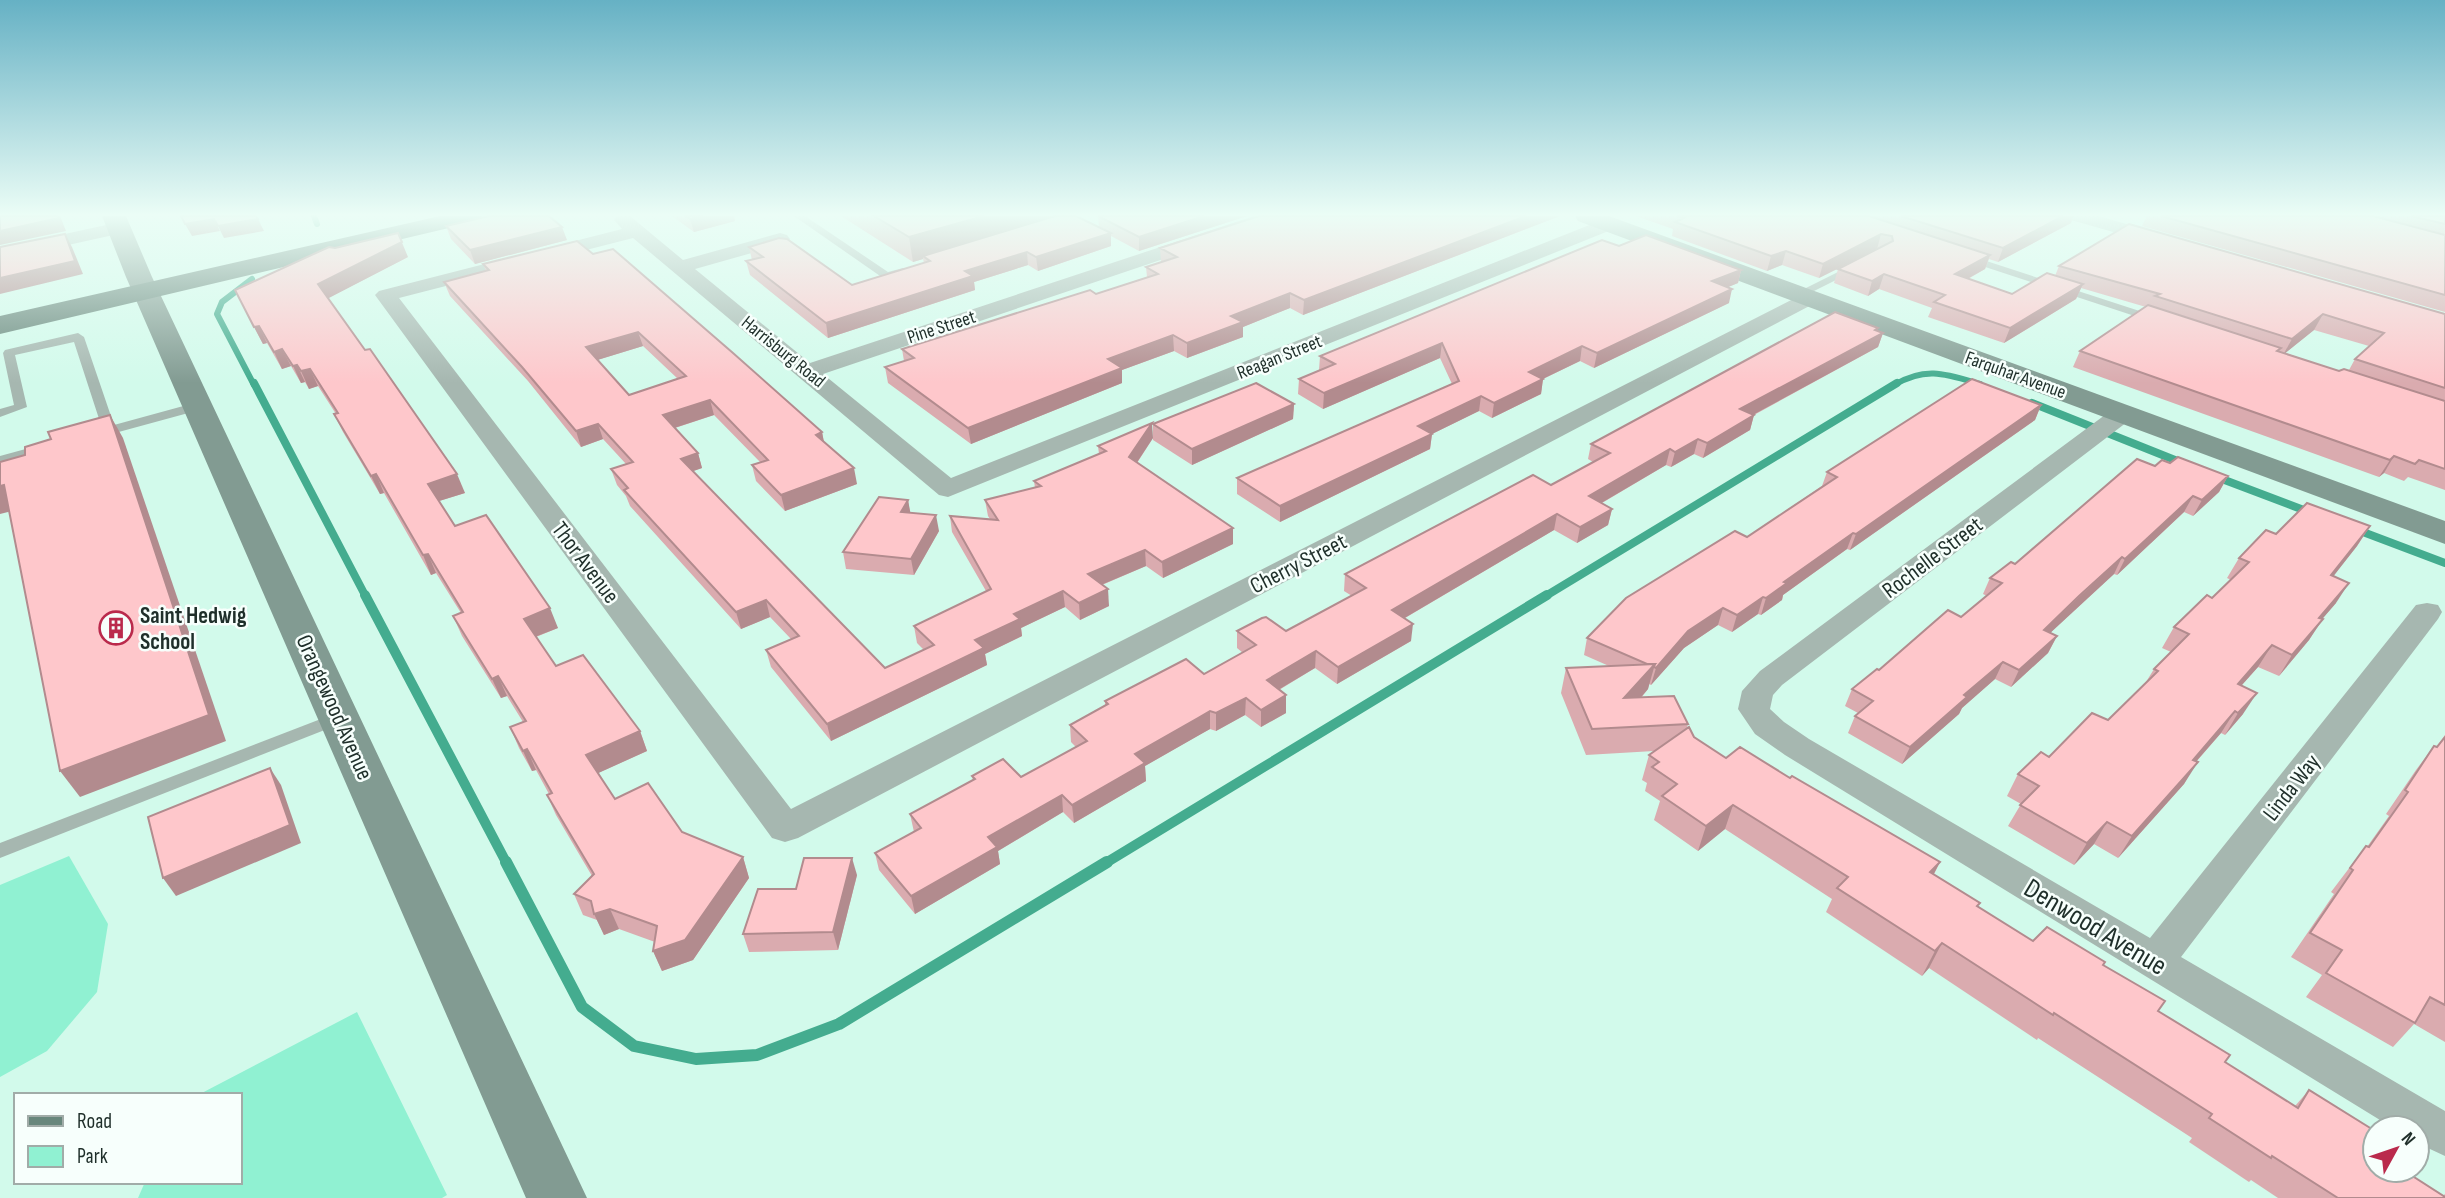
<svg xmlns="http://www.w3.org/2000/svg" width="2445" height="1198" font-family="'Sofia Sans Condensed',sans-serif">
<rect width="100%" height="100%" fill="#d2faeb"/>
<g fill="#90f1d2">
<polygon points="69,856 108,924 97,992 47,1051 0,1077 0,885"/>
<polygon points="357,1012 447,1195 442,1198 138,1198 145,1182 240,1182 240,1095 198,1095"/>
</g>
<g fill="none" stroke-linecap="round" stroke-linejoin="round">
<g stroke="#44ac8f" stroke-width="6">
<polyline points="314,216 317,224"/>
<polyline points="252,279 222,302 217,314 254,385"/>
<path d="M1894,385C1926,366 1946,374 1980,384"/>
</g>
<g stroke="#44ac8f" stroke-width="8">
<polyline points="254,383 366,597"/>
<polyline points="2032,403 2185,464"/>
<polyline points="2214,476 2309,512"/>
<polyline points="2355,529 2445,563"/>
<polyline points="1544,597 1897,383"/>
</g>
<g stroke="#44ac8f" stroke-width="10">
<polyline points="365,595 507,864"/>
<polyline points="1104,864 1547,595"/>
</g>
<polyline stroke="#44ac8f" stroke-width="12" points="506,862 582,1007 634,1046 696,1059 757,1055 839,1024 1107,862"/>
<g fill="#a6b7b0" fill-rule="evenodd">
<polygon points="794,216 805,216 888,272 903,268 908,271 891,278 883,278"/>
<polygon points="1968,255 2161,318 2163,320 2153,322 1964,260 1963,258"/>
<polygon points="1854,264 1859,267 1858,269 1804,296 1794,294"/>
<polygon points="78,333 84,337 114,425 198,402 204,406 203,409 104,436 94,436 94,430 102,428 74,342 15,355 27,407 0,417 0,409 14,405 3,353 5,350"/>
<polygon points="44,444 49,445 51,448 49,451 0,464 0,456"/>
<polygon points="339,712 345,714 348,718 345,722 0,858 0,843"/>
</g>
<g fill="#a6b7b0" fill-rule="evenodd">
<polygon points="618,216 630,216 683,260 780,233 787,235 790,239 787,243 695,269 810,363 1254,216 1281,216 1279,220 823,374 951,478 1602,220 1609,218 1619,224 1616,228 948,497 939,495 633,238 399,298 791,809 1803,294 1817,294 1821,298 1817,302 798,838 785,842 772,838 375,295 379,291 622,229 614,220"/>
<polygon points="2069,216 2098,216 2166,235 2169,239 2159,245 2071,220"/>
<polygon points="120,222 130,228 127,232 0,260 0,248"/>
<polygon points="2122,407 2131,409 2134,414 2131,419 1782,685 1773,695 1770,709 1784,722 1809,739 2150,938 2416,605 2427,603 2438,605 2442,612 2438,619 2181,957 2445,1111 2445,1156 2417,1143 2417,1128 2393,1128 1785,755 1755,734 1738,709 1742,691 1760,671 2113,409"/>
</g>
<g fill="#829b92" fill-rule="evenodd">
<polygon points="102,216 126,216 152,277 587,1198 526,1198 126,277"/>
<polygon points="1575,216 1609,216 2445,521 2445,544 1578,221"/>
</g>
<polygon fill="#68877c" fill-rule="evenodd" points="440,216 482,216 479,221 470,223 0,334 0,316"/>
</g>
<g fill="#daabaf" fill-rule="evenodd">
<polygon points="672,216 734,216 735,221 694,232"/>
<polygon points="841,216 1076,216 1099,227 1098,216 1247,216 1139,251 1111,236 1111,246 1038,271 1028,265 974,282 975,290 828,338 750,275 746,261 752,260 749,247 852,285 924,263 923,259 913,262"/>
<polygon points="1560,216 1303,315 1290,308 1243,327 1243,337 1187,358 1174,351 1122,370 1122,383 971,444 888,383 885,367 904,361 902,349 1096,294 1147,277 1146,267 1161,262 1160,248"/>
<path d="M1636,216H2073L2071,223L1998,262L1989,259L1985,269L1968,279L2012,294L2055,276L2059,266L2445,314V490L2408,477L2404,481L2384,473L2379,477L2073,367L2080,351L2146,307L2081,288L2076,299L2004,343L1928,317L1932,308L1879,289L1868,296L1834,283L1838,269L1877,249L1819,278L1782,265L1767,271L1672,236L1673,229ZM2314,330L2369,346L2355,359L2349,370L2339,371L2285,353Z"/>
<polygon points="2147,216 2445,216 2445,312 2142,226"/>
<polygon points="446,226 567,240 475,264 451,239"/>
<polygon points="1619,246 1741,270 1738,283 1728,287 1729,303 1594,368 1580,361 1543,379 1541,394 1492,418 1479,411 1432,434 1430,449 1280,522 1237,494 1237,478 1452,384 1440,358 1323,409 1298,394 1299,379 1319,370 1320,356"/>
<path d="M593,254L822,432L824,442L857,484L785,511L756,481L752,465L760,462L714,415L675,428L698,453L702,468L693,471L885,668L924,650L917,643L914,626L986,591L952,532L950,516L990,519L988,516L985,500L1035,488L1034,481L1099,454L1098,446L1153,438L1137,463L1233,544L1163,578L1146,566L1102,585L1109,606L1080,620L1065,607L1021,628L1022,636L985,654L987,665L831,741L771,667L766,650L791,639L770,617L741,629L630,506L626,496L617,485L611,469L626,464L603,439L581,447L528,381L450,296L444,282L486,271L483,264ZM643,346L678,379L629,395L597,360Z"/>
<polygon points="408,257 328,298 465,493 439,501 455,526 558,628 536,637 556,666 640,731 647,751 598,773 615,799 682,832 743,857 749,878 693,960 662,971 653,951 655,942 619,929 604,935 597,920 583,915 574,894 592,876 556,815 547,795 549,794 536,770 532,771 519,748 510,727 523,722 507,696 501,698 462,636 453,616 461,613 436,573 431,575 384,493 380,494 343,432 334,414 336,414 318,386 309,389 305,382 301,383 291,366 282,369 267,343 263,344 235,290"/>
<polygon points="1878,331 1883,333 1878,347 1754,415 1750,430 1703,458 1694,454 1671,467 1666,465 1602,503 1612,509 1608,525 1577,543 1554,530 1405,618 1411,641 1337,684 1315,668 1279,690 1286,695 1286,713 1261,727 1245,715 1216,731 1210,729 1199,735 1145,766 1146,781 1074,823 1063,812 998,851 1000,864 915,914 879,870 875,853 914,832 910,814 973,781 972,776 1021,777 1076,747 1071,742 1070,725 1105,706 1105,701 1204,674 1243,653 1237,648 1237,631 1286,631 1352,596 1344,591 1345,574 1551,485 1593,462 1588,459 1591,444"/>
<polygon points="1294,404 1293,419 1192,465 1153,440 1153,424"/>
<polygon points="2041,405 2035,420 1850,550 1847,549 1783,595 1782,600 1761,615 1758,614 1732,632 1718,625 1684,648 1651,685 1649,684 1648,689 1641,698 1688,724 1687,728 1694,737 1726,758 1790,778 1940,862 1934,874 1978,907 2033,941 2104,965 2158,1011 2225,1062 2295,1106 2309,1090 2371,1150 2443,1196 2445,1194 2445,1198 2278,1198 2251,1180 2249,1182 2189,1142 2192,1138 2038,1038 2037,1040 1929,968 1922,976 1826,912 1832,899 1725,829 1698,851 1654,820 1660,801 1645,791 1647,783 1642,780 1649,755 1654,751 1586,755 1561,693 1566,668 1609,666 1584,655 1587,638 1747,537 1822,486 1827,472"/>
<polygon points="2170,463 2228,476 2219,492 2193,516 2184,512 2117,575 2114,574 2050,633 2057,636 2048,653 2011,687 1995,679 1962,708 1959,714 1902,764 1848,733 1855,716 1858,713 1845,706 1852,689 1961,617 1987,596 1983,594 1990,578 2015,564 2155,466"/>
<polygon points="908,500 910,513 939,531 914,575 846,569 843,552"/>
<polygon points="2370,526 2357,546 2333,576 2336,603 2322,619 2309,640 2279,676 2258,667 2241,686 2243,714 2225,735 2221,733 2196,762 2184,784 2118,858 2094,844 2074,865 2008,826 2021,804 2007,796 2018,774 2108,720 2146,682 2154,669 2171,652 2162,648 2174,627 2212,598 2231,580 2227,578 2239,558 2276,534"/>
<polygon points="2445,735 2445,1042 2414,1024 2393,1047 2306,997 2322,975 2291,957 2334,894 2331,892 2366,846 2367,847 2389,816 2386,814 2416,770 2434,746 2436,747"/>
<polygon points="857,875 838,950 749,952 743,934 796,889"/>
</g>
<g fill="#b28b8e">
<polygon points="58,216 60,216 66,231 0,245 0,231"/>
<polygon points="703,216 734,216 735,221 694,232 690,219"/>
<polygon points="984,216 1057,216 923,256 923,259 913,262 909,237"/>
<polygon points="1204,216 1247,216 1139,251 1139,237"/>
<polygon points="1526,216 1560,216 1303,315 1304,300"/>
<polygon points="2063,216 2073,216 2071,223 1998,262 2003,248"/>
<polygon points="214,219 220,231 192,236 185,224"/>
<polygon points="258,219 264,231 224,238 218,226"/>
<polygon points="562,227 567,240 475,264 470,250"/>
<polygon points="398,233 408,257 325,300 318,284"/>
<polygon points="1111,233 1111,246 1038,271 1036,257"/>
<polygon points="65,234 72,247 83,274 0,294 0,278"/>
<polygon points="1881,234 1877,249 1819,278 1823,264"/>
<polygon points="1786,251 1782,265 1767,271 1771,256"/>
<polygon points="1027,252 1028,265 974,282 975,290 828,338 826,323 965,271"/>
<polygon points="1990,255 1985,269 1949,289 1955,274"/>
<polygon points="1741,270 1738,283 1709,295 1712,281"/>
<polygon points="1884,274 1879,289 1868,296 1872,281"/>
<polygon points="2083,284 2076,299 2004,343 2010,328"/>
<polygon points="1732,289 1729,303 1594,368 1597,353"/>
<polygon points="1290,293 1290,308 1243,327 1243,337 1187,358 1187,343 1231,316"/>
<polygon points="2323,314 2314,330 2283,355 2292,339"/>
<polygon points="259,326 267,343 263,344 254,327"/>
<polygon points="1878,328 1876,337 1883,333 1878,347 1736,424 1740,409"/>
<polygon points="638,332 643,346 591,362 586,347"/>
<polygon points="1173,335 1174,351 1122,370 1122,383 971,444 968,428 1108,359"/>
<polygon points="1442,343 1440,358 1323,409 1324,393"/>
<polygon points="1582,346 1580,361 1526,387 1529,372"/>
<polygon points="282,349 291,366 282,369 274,352"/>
<polygon points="297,365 305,382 301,383 293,366"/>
<polygon points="310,369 318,386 309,389 301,371"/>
<polygon points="1543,379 1541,394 1492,418 1494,403"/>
<polygon points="1481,396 1479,411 1432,434 1430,449 1280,522 1280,506 1418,426"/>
<polygon points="710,400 714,415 668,430 663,415"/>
<polygon points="1294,404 1293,419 1192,465 1192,449"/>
<polygon points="2041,405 2035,420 1850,550 1856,534"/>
<polygon points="110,415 123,438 226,741 80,797 60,771"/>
<polygon points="1754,415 1750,430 1703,458 1707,443"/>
<polygon points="1152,423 1153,438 1130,473 1129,457"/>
<polygon points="598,424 603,439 581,447 576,431"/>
<polygon points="822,432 825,448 816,435"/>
<polygon points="1698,439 1694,454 1671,467 1675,452"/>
<polygon points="1670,449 1666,465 1586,512 1589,496"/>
<polygon points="698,453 702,468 685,474 681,459"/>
<polygon points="2394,456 2384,473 2379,477 2390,460"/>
<polygon points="854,468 857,484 785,511 781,495"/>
<polygon points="376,474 384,493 380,494 371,476"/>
<polygon points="457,474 465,493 436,502 428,484"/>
<polygon points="2228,476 2219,492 2193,516 2202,500"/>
<polygon points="4,485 20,509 0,514 0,486"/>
<polygon points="2193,496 2184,512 2117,575 2125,559"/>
<polygon points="908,500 911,516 901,512"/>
<polygon points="1612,509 1608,525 1577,543 1580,527"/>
<polygon points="1557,514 1554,530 1391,626 1392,610"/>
<polygon points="936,515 939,531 914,575 911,559"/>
<polygon points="2370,526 2357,546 2318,596 2331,575"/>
<polygon points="1233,528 1233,544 1163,578 1162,562"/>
<polygon points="1853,533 1847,549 1783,595 1782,600 1761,615 1766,598 1784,582"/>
<polygon points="1145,550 1146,566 1089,590 1088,574"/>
<polygon points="428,554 436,573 431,575 423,555"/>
<polygon points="2122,557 2114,574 2035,647 2044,630"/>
<polygon points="2349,583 2336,603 2305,639 2319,618"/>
<polygon points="1108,589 1109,606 1080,620 1079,603"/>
<polygon points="1063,591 1065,607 1021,628 1022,636 985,654 987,665 831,741 827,724 975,640 1014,614"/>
<polygon points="1763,597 1758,614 1732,632 1737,615"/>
<polygon points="766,600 770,617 741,629 736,612"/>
<polygon points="550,608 558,628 532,638 524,619"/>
<polygon points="1723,608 1718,625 1684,648 1651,685 1656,668 1688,631"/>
<polygon points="2323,619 2309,640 2279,676 2292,655"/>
<polygon points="1413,624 1411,641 1337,684 1338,667"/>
<polygon points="2057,636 2048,653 2011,687 2019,670"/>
<polygon points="2272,645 2258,667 2224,705 2238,684"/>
<polygon points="1316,651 1315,668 1266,697 1267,680"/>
<polygon points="2003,662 1995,679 1962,708 1959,714 1902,764 1910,747 1964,695"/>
<polygon points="1655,664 1648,689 1618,724 1624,698"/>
<polygon points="498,676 507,696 501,698 492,679"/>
<polygon points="2257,693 2243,714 2225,735 2238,713"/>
<polygon points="1286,695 1286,713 1261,727 1261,710"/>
<polygon points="1246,698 1245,715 1216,731 1216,713"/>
<polygon points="1210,711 1210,729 1145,766 1146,781 1074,823 1072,805 1135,754"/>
<polygon points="2235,711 2221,733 2179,781 2193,760"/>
<polygon points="640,731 647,751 594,775 586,755"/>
<polygon points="527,749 536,770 532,771 523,751"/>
<polygon points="2198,762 2184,784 2118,858 2132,836"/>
<polygon points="270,768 281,785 301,843 176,896 163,878"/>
<polygon points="1062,795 1063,812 998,851 1000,864 915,914 911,896 988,837"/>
<polygon points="1733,805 1725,829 1698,851 1706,826"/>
<polygon points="2107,822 2094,844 2074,865 2087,843"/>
<polygon points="743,857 749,878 693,960 662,971 653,951"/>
<polygon points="852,858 857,875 838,950 833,932"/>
<polygon points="1940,862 1927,887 1930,872"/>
<polygon points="610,909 619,929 604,935 594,914"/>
<polygon points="1942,943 1929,968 1922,976 1935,951"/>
</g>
<g fill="#fec7cb" stroke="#b28b8e" stroke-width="2" fill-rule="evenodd">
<polygon points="0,216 58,216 59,218 0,231"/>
<polygon points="181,216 256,216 258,219 218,226 214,219 185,224"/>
<polygon points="489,216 549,216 562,227 470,250 446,226"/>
<polygon points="686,216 703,216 690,219"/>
<polygon points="874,216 984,216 909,237"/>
<polygon points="1055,216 1076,216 1111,233 1036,257 1027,252 965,271 973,276 826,323 746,261 763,257 749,247 779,238 787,239 852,285 930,261 923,256"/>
<polygon points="1098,216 1204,216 1139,237"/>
<polygon points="1259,216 1526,216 1304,300 1290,293 1231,316 1243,322 1187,343 1173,335 1108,359 1122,368 968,428 885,367 914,358 902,349 1090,290 1096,294 1158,274 1146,267 1177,257 1160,248"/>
<polygon points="1677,216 1869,216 1990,255 1955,274 2012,294 2047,273 2083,284 2010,328 1934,302 1945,295 1884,274 1872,281 1838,269 1893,241 1892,236 1881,234 1823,264 1786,251 1771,256 1675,222 1684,218"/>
<polygon points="1901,216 2063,216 2003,248"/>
<polygon points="2161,216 2373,216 2445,235 2445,295"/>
<polygon points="2411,216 2445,216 2445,224"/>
<polygon points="2129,224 2445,314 2445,388 2355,359 2384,333 2323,314 2292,339 2155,296 2160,294 2059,266"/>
<polygon points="398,233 402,242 318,284 365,350 370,349 457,474 428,484 455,526 486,515 550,608 524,619 556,666 583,655 640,731 586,755 615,799 648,783 682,832 743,857 685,940 653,951 657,926 610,909 594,914 591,901 574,894 594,874 547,795 552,793 527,749 523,751 510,727 526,721 498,676 492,679 453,616 463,612 428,554 423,555 376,474 371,476 334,414 338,413 310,369 301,371 297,365 293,366 282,349 274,352 259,326 254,327 235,290 329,247 335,248"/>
<polygon points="65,234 75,261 0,278 0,247"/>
<polygon points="1646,235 1741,270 1712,281 1732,289 1597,353 1582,346 1529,372 1543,379 1494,403 1481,396 1418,426 1432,434 1280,506 1237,478 1459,381 1442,343 1324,393 1299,379 1335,364 1320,356 1602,240 1619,246"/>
<path d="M577,241L593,254L613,249L733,353L822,432L816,435L854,468L781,495L752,465L768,460L710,400L663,415L698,453L681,459L885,668L934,645L914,626L991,589L950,516L998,520L985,500L1041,486L1034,481L1106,451L1098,446L1152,423L1129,457L1233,528L1162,562L1145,550L1088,574L1108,589L1079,603L1063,591L1014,614L1020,619L975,640L984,648L827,724L766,650L799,636L766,600L736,612L624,490L628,488L611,469L633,462L598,424L576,431L522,367L444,282L489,270L483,264ZM638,332L686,376L629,395L586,347Z"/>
<polygon points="2148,305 2281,348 2277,351 2339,371 2344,369 2445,401 2445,469 2419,460 2415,464 2394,456 2390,460 2080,351"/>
<polygon points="1835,312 1878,328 1875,330 1883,333 1740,409 1754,415 1707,443 1698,439 1675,452 1670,449 1589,496 1612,509 1580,527 1557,514 1392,610 1413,624 1338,667 1316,651 1267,680 1286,695 1261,710 1246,698 1216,713 1210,711 1198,718 1135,754 1145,763 1072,805 1062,795 988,837 997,847 911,896 875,853 921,828 910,814 975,779 972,776 1003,759 1021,777 1087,741 1070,725 1108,704 1105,701 1186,659 1204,674 1256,645 1237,631 1262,618 1266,617 1286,631 1366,588 1345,574 1533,475 1551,485 1610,453 1591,444"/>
<polygon points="1972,379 2041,405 1856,534 1853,533 1784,582 1787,583 1766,598 1763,597 1737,615 1723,608 1688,631 1656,668 1654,667 1655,664 1647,664 1587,638 1626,598 1735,531 1747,537 1837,477 1827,472"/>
<polygon points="1256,383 1294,404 1192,449 1153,424"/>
<polygon points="110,415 209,715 60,771 4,485 0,486 0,462 25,455 25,447 51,439 48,432"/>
<polygon points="2178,457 2228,476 2202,500 2193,496 2125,559 2122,557 2079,596 2044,630 2057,636 2019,670 2003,662 1964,695 1967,697 1910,747 1855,716 1873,701 1852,689 1877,669 1879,670 1948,610 1961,617 2002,583 1990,578 2011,562 2015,564 2137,459 2155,466 2162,460 2170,463"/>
<polygon points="879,497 908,500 901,512 936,515 911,559 843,552"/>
<polygon points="2307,503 2370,526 2331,575 2349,583 2319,618 2323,619 2292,655 2272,645 2238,684 2257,693 2238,713 2235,711 2193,760 2198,762 2132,836 2107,822 2087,843 2020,805 2039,786 2018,774 2041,752 2049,757 2092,713 2108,720 2158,671 2154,669 2189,634 2174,627 2207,595 2212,598 2249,562 2239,558 2266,530 2276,534"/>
<polygon points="1655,664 1624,698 1674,696 1688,724 1592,729 1566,668"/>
<polygon points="1689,727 1694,737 1726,758 1740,747 1790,778 1792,776 1940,862 1930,872 1980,903 1977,906 2033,941 2047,927 2105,962 2103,965 2165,1001 2158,1011 2230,1055 2225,1062 2298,1108 2309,1090 2375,1131 2375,1142 2371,1150 2375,1152 2375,1170 2403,1170 2445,1197 2445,1198 2338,1198 2272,1156 2271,1158 2209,1118 2212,1114 2054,1013 2053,1015 1942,943 1935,951 1837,888 1848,877 1733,805 1706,826 1662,796 1677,784 1652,767 1659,762 1649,755"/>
<polygon points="2445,737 2445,1005 2430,997 2415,1023 2326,973 2342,950 2310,933 2353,870 2350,868 2366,846 2369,847 2408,792 2405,790 2434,746 2437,747"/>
<polygon points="270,768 290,825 163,878 148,817"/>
<polygon points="804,858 852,858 833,932 743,934 758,889 796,889"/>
</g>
<linearGradient id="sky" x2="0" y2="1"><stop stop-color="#66b1c4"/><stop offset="0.56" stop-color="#ebfdf6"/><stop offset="1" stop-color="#ebfdf6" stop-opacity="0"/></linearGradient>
<rect width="2445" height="383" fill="url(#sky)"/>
<defs>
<symbol id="building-ring" viewBox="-11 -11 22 22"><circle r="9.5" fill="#f7fffc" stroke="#ba2a4c" stroke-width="1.5"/><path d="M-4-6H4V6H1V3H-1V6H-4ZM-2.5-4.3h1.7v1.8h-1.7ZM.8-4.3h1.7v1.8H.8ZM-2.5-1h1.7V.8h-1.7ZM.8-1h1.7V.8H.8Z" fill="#ba2a4c"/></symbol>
</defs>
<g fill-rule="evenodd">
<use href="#building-ring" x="97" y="609" width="38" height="38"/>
</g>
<g text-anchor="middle" stroke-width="5" stroke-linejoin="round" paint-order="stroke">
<g font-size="19" fill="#1f2f2a" stroke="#f7fffc">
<text transform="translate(941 326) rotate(-18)" y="7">Pine Street</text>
<text transform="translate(784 351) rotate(39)" y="7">Harrisburg Road</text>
<text transform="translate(1279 356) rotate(-22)" y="7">Reagan Street</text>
<text transform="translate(2016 374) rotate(20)" y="7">Farquhar Avenue</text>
</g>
<g font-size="23" fill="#1f2f2a" stroke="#f7fffc">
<text transform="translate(1932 557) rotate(-37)" y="8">Rochelle Street</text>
<text transform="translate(586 562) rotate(53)" y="8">Thor Avenue</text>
<text transform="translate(1298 563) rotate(-27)" y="8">Cherry Street</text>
<text transform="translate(335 707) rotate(66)" y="8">Orangewood Avenue</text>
<text transform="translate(2291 787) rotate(-52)" y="8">Linda Way</text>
</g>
<g font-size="23" font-weight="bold" fill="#1f2f2a" stroke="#f7fffc" text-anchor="start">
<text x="140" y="623">Saint Hedwig<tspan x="140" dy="26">School</tspan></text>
</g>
<g font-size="28" fill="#1f2f2a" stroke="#f7fffc">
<text transform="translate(2096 926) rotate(31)" y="10">Denwood Avenue</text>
</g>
</g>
<rect x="14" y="1093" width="228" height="91" fill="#f7fffc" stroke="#a1aca8" stroke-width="2"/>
<rect x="28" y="1116" width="35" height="10" fill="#68877c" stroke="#a1aca8" stroke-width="2"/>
<text x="77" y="1128" font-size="21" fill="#1f2f2a">Road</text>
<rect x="28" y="1146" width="35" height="21" fill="#90f1d2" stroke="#a1aca8" stroke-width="2"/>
<text x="77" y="1163" font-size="21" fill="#1f2f2a">Park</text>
<g transform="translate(2396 1149) rotate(50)"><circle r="33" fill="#f7fffc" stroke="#a1aca8" stroke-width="2"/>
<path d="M0-5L12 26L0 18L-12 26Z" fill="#ba2a4c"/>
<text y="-10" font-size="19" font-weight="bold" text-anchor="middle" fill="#1f2f2a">N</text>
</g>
</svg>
